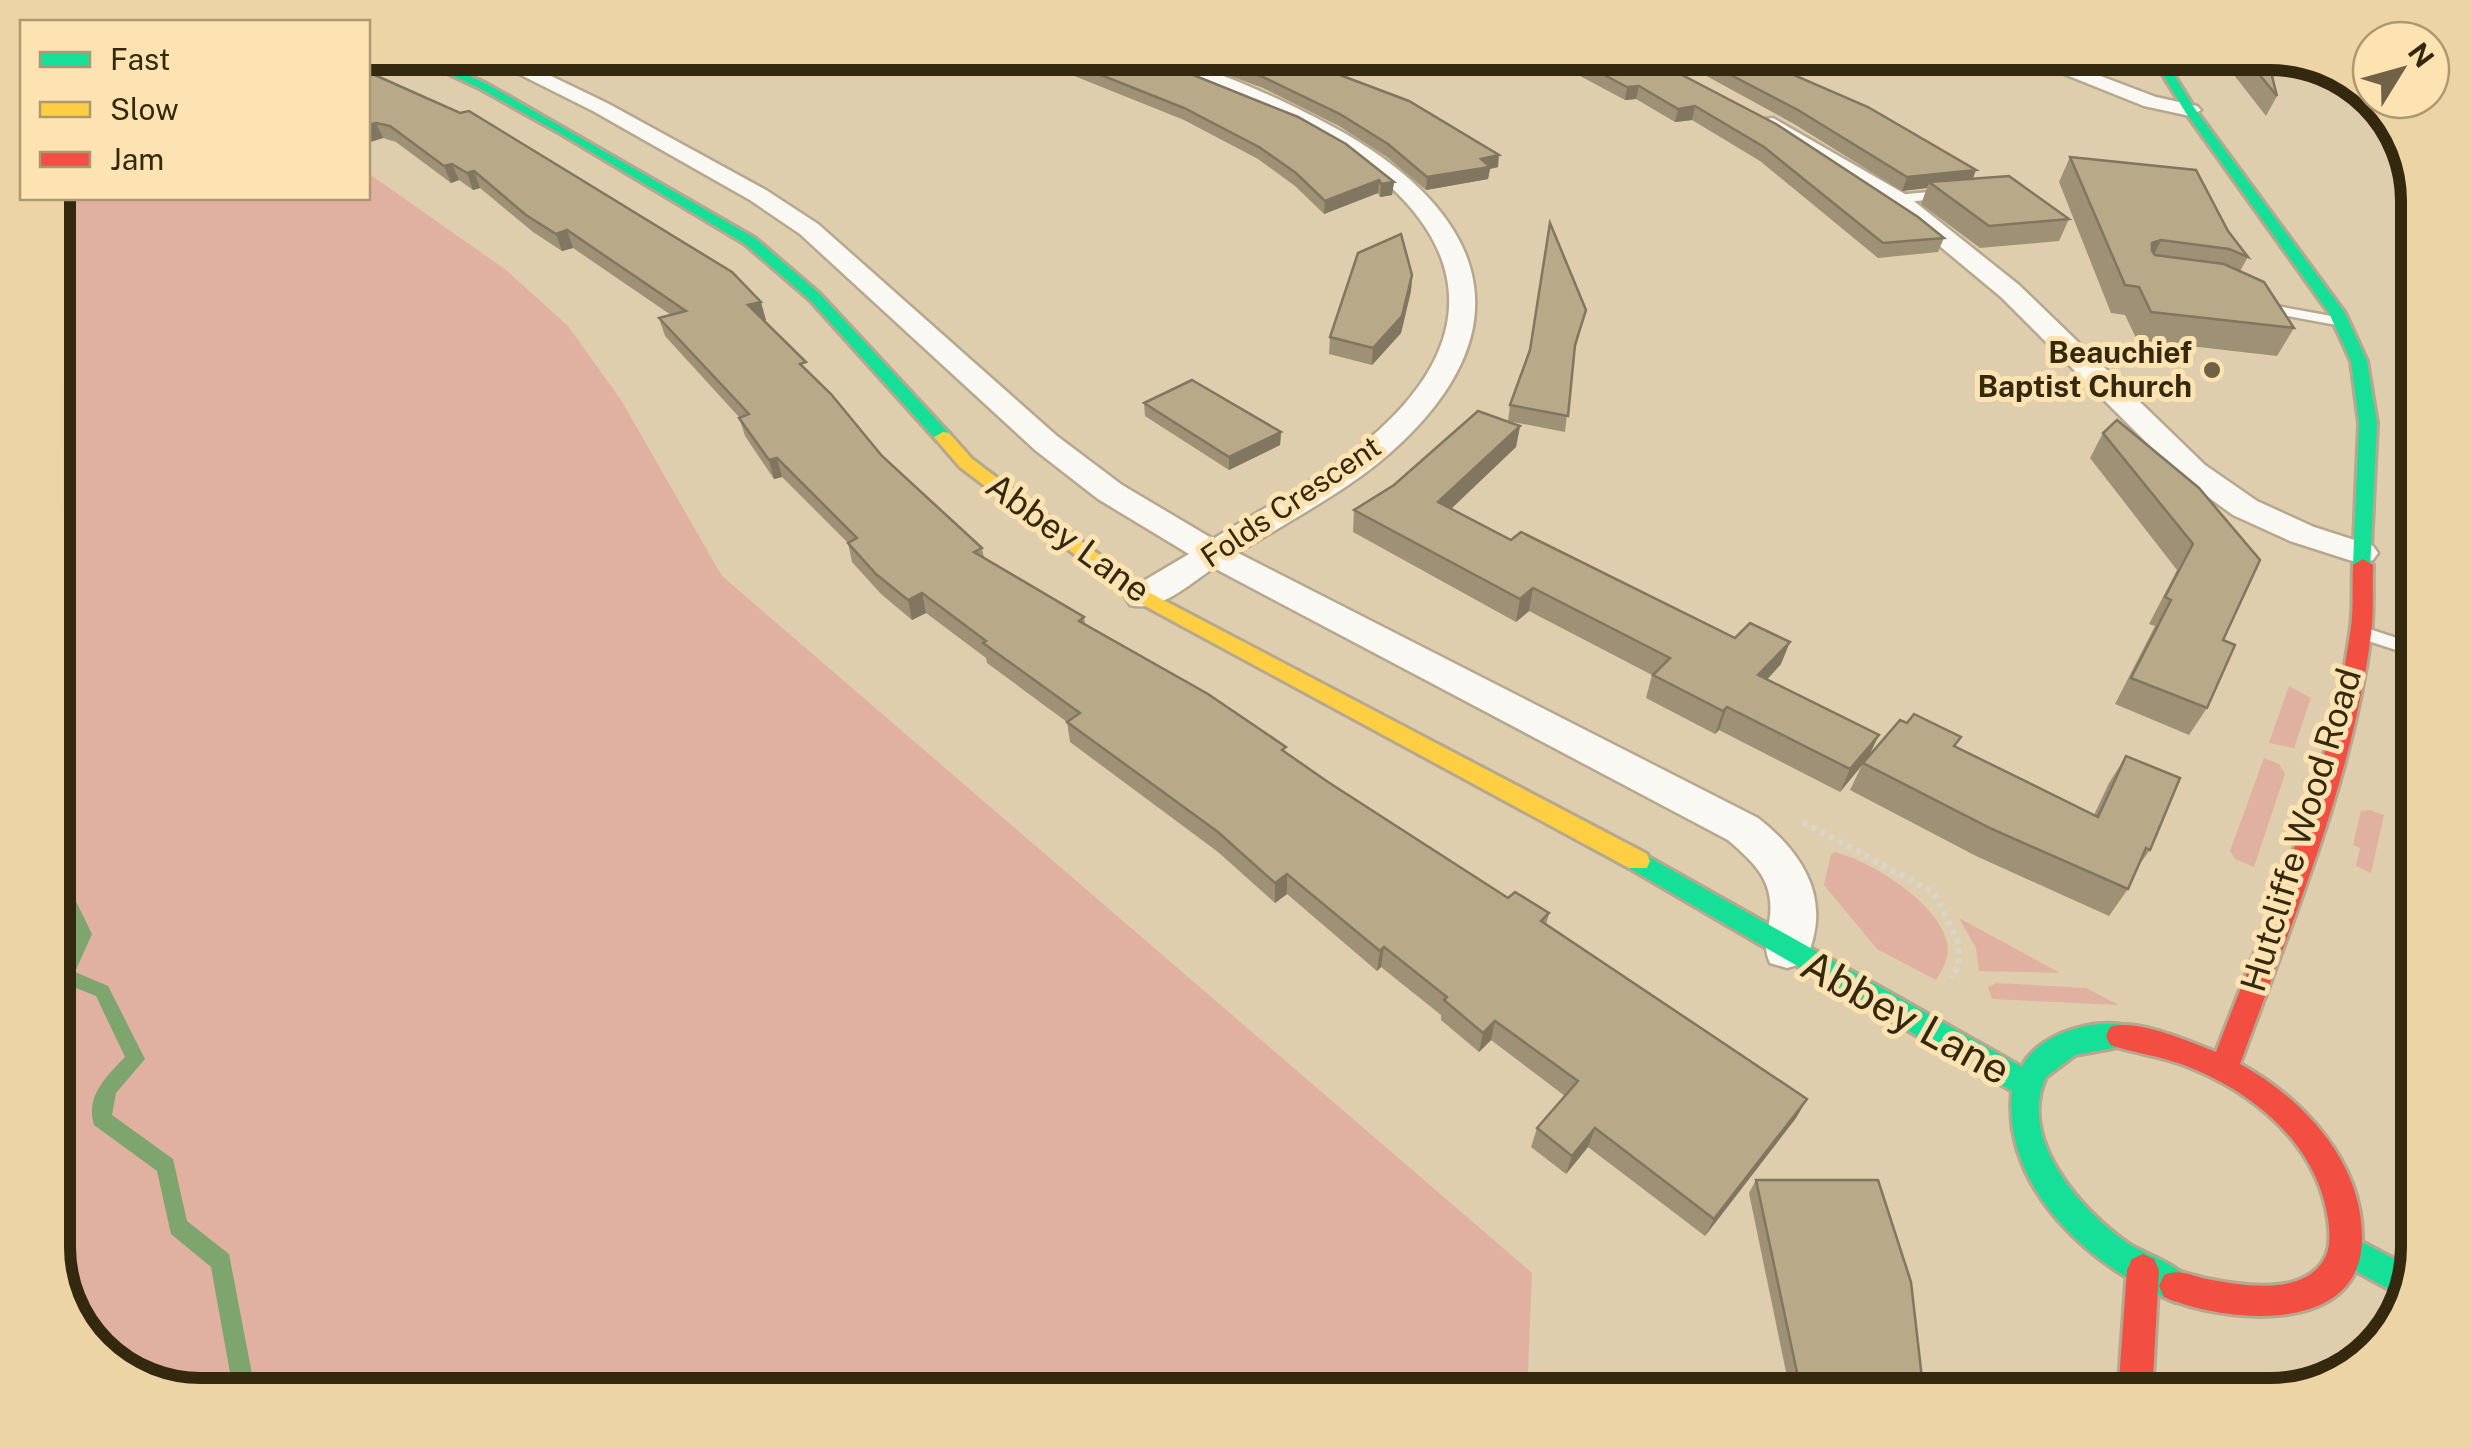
<svg xmlns="http://www.w3.org/2000/svg" width="2471" height="1448" font-family="'Public Sans',sans-serif">
<rect width="100%" height="100%" fill="#dfcead"/>
<g fill="#e0b1a0">
<polygon points="368,173 506,270 568,326 621,400 722,576 1532,1273 1527,1395 201,1395 127,1376 73,1322 53,1256 53,198 368,198"/>
<polygon points="2289,686 2311,698 2294,748 2269,743"/>
<polygon points="2264,758 2279,764 2285,774 2254,867 2235,859 2230,851"/>
<polygon points="2370,810 2384,815 2371,873 2356,866 2360,848 2353,845 2361,811"/>
<path d="M1835,852C1871,861 1940,904 1947,943C1950,957 1943,969 1936,980L1877,949L1824,885L1831,854Z"/>
<polygon points="1959,918 2060,973 1979,971 1976,948"/>
<polygon points="1996,983 2086,988 2119,1005 1992,999 1988,987"/>
</g>
<g fill="none" stroke-linecap="round" stroke-linejoin="round">
<path fill="#7ea56d" fill-rule="evenodd" d="M53,866L59,867L92,934L75,972L108,986L145,1059L116,1093L112,1115L173,1159L187,1221L229,1254L256,1395H234L211,1267L171,1234L157,1171L94,1125C85,1096 107,1076 125,1057L96,996L59,981L56,976L74,934L53,889Z"/>
<defs>
<g id="lane">
<polygon points="1950,190 1956,194 1954,197 1897,203 1891,199 1897,195"/>
<polygon points="2260,303 2342,318 2349,322 2342,326 2255,310 2255,304"/>
<polygon points="2363,627 2418,645 2418,657 2356,637 2354,633"/>
</g>
<g id="street">
<path d="M475,52H501L607,103L766,190L818,224L1057,436L1122,485L1213,539C1268,505 1331,474 1379,430C1514,307 1436,194 1299,126C1262,108 1224,93 1186,79C1167,71 1139,66 1124,52C1183,52 1284,100 1337,129C1477,207 1531,318 1402,442C1356,487 1293,518 1238,553L1758,818C1805,855 1834,903 1804,963L1787,968L1770,963C1763,947 1767,940 1769,923C1776,883 1757,865 1728,840L1214,568C1190,583 1160,613 1130,605L1125,597L1130,589L1189,554L1098,499L1035,450L800,234L750,200L593,111Z"/>
<polygon points="2009,52 2037,52 2156,97 2197,106 2201,110 2190,116 2144,106"/>
<polygon points="1773,118 1905,194 2019,285 2205,465 2257,501 2314,527 2373,546 2378,553 2373,560 2361,563 2349,560 2290,541 2233,515 2183,479 2001,297 1889,204 1765,129 1762,124 1765,119"/>
</g>
<g id="fast">
<polygon points="402,52 417,52 487,84 755,238 820,294 949,433 949,441 937,441 810,300 745,244 563,135 479,88"/>
<polygon points="2149,52 2160,52 2195,109 2345,313 2367,361 2377,423 2370,569 2356,569 2353,565 2359,423 2351,361 2329,313 2186,113"/>
<path d="M1638,851L2022,1067C2037,1034 2097,1016 2130,1027L2134,1036L2130,1045L2075,1055L2046,1077C2017,1139 2081,1211 2129,1244C2148,1256 2183,1265 2191,1286L2186,1297L2175,1302C2092,1268 2002,1190 2012,1091L1629,868L1626,861L1629,854Z"/>
<polygon points="2345,1233 2413,1269 2405,1298 2334,1259 2329,1248 2334,1237"/>
</g>
<polygon id="slow" points="943,432 949,433 972,459 1150,593 1647,854 1650,861 1647,868 1629,868 1136,601 960,467 934,437"/>
<g id="jam">
<path d="M2363,559L2373,565C2372,588 2374,611 2371,634C2352,783 2291,923 2240,1064C2302,1098 2362,1161 2362,1237C2363,1337 2224,1323 2164,1297L2159,1286L2164,1275C2179,1268 2191,1276 2207,1279C2237,1285 2286,1293 2312,1273C2331,1259 2331,1240 2328,1219C2317,1143 2252,1091 2184,1065C2160,1056 2134,1053 2110,1045L2106,1036L2110,1027C2136,1018 2190,1042 2216,1052C2268,916 2329,780 2350,634C2354,612 2352,588 2353,565Z"/>
<polygon points="2143,1254 2154,1259 2159,1270 2152,1395 2118,1395 2127,1270 2132,1259"/>
</g>
</defs>
<use href="#lane" stroke="#b6a88e" stroke-width="5"/>
<use href="#street" stroke="#b6a88e" stroke-width="5"/>
<use href="#fast" stroke="#b6a88e" stroke-width="6"/>
<use href="#slow" stroke="#b6a88e" stroke-width="6"/>
<use href="#jam" stroke="#b6a88e" stroke-width="6"/>
<polyline stroke="#dad5ca" stroke-width="6" stroke-dasharray="5 5" stroke-linecap="butt" points="1803,822 1934,893 1958,941 1959,965 1951,978"/>
<use href="#lane" fill="#faf8f3" fill-rule="evenodd"/>
<use href="#street" fill="#faf8f3" fill-rule="evenodd"/>
<use href="#fast" fill="#16e098" fill-rule="evenodd"/>
<use href="#slow" fill="#ffcf43" fill-rule="evenodd"/>
<use href="#jam" fill="#f24e42" fill-rule="evenodd"/>
</g>
<g fill="#9e9176">
<polygon points="1003,52 1136,52 1394,182 1392,195 1380,197 1378,193 1324,214 1295,186 1258,159 1184,120 1032,59 1026,61"/>
<polygon points="1146,52 1279,52 1498,167 1490,169 1488,179 1426,190 1387,157 1339,126 1263,88 1176,56"/>
<polygon points="1532,52 1638,52 1944,238 1938,252 1878,258 1760,161 1692,120 1675,122 1636,99 1625,100 1552,61"/>
<polygon points="1644,52 1741,52 1973,179 2069,219 2059,241 1980,248 1921,204 1927,188 1902,191 1794,124 1692,68 1656,54"/>
<polygon points="1935,52 2019,52 2017,59 1975,68"/>
<polygon points="2216,52 2266,52 2277,96 2266,116"/>
<polygon points="368,72 766,320 763,320 882,456 982,548 984,558 1084,617 1085,624 1286,752 1328,782 1508,898 1549,913 1546,925 1807,1099 1796,1118 1705,1236 1588,1147 1566,1174 1531,1147 1537,1128 1565,1096 1491,1040 1479,1052 1441,1020 1441,1015 1381,967 1377,971 1287,894 1275,903 1218,852 1070,742 1067,722 987,663 986,658 926,613 912,620 881,594 852,562 848,543 782,477 774,479 745,436 739,417 665,336 659,318 671,315 573,248 562,251 533,232 480,188 473,190 459,180 451,183 396,142 383,138 370,142 368,141"/>
<polygon points="2070,157 2228,231 2248,257 2240,271 2294,328 2277,356 2137,340 2125,315 2111,313 2059,182"/>
<polygon points="2418,264 2418,298 2407,281"/>
<polygon points="1412,275 1411,291 1401,333 1372,365 1329,354 1330,337"/>
<polygon points="1586,310 1574,354 1565,432 1508,421 1510,405"/>
<polygon points="1144,403 1281,432 1280,445 1229,470 1145,416"/>
<polygon points="1520,426 1516,447 1451,509 1511,540 1781,664 1767,680 1868,757 1956,747 2094,815 2109,783 2126,756 2150,850 2137,868 2128,889 2109,916 1976,856 1850,790 1862,765 1840,792 1719,730 1715,734 1646,698 1652,675 1529,611 1516,622 1353,532 1354,510"/>
<polygon points="2103,433 2199,488 2223,640 2207,708 2189,735 2115,704 2155,626 2149,624 2177,570 2090,458"/>
<polygon points="2418,929 2418,1002 2395,992 2403,944"/>
<polygon points="1756,1180 1924,1396 1791,1396 1749,1193"/>
</g>
<g fill="#817660">
<polygon points="1025,52 1031,52 1032,59 1026,61"/>
<polygon points="1993,52 2019,52 2017,59 1975,68 1979,55"/>
<polygon points="1639,86 1636,99 1625,100 1627,87"/>
<polygon points="1695,106 1692,120 1675,122 1678,109"/>
<polygon points="376,123 383,138 370,142 368,137 368,125"/>
<polygon points="1499,155 1498,167 1490,169 1488,179 1426,190 1427,177 1481,159"/>
<polygon points="452,164 459,180 451,183 444,166"/>
<polygon points="1976,170 1971,184 1929,182 1927,188 1902,191 1907,177"/>
<polygon points="474,171 480,188 473,190 467,173"/>
<polygon points="1379,180 1378,193 1324,214 1325,201"/>
<polygon points="1394,182 1392,195 1380,197 1381,184"/>
<polygon points="567,230 573,248 562,251 556,234"/>
<polygon points="2161,240 2148,267 2152,243"/>
<polygon points="1412,275 1411,291 1401,333 1372,365 1373,348"/>
<polygon points="761,302 766,320 753,323 748,305"/>
<polygon points="1520,426 1516,447 1435,524 1438,502"/>
<polygon points="1281,432 1280,445 1229,470 1229,457"/>
<polygon points="777,458 782,477 774,479 769,460"/>
<polygon points="1533,588 1529,611 1516,622 1520,599"/>
<polygon points="922,593 926,613 912,620 908,600"/>
<polygon points="1790,642 1781,664 1749,698 1758,675"/>
<polygon points="1727,707 1719,730 1715,734 1723,711"/>
<polygon points="1879,735 1868,758 1840,792 1850,769"/>
<polygon points="1287,874 1287,894 1275,903 1275,883"/>
<polygon points="1384,947 1381,967 1377,971 1380,951"/>
<polygon points="1495,1021 1491,1040 1479,1052 1483,1033"/>
<polygon points="1807,1099 1796,1118 1705,1236 1714,1219"/>
<polygon points="1595,1128 1588,1147 1566,1174 1572,1156"/>
</g>
<g fill="#b8a989" stroke="#817660" stroke-width="2.5">
<polygon points="1043,52 1136,52 1298,117 1346,144 1394,182 1381,184 1379,180 1325,201 1296,173 1259,147 1184,108"/>
<polygon points="1196,52 1279,52 1409,101 1499,155 1481,159 1490,167 1427,177 1388,144 1340,114 1263,77"/>
<polygon points="1561,52 1638,52 1776,124 1918,217 1944,238 1883,243 1764,147 1695,106 1678,109 1639,86 1627,87"/>
<polygon points="1687,52 1741,52 1868,107 1976,170 1907,177 1798,110"/>
<polygon points="2241,52 2266,52 2277,96"/>
<polygon points="368,72 460,113 469,111 732,272 761,302 748,305 806,362 800,364 831,394 882,456 982,548 974,552 1084,617 1079,621 1208,694 1286,747 1282,750 1328,782 1508,898 1515,892 1549,913 1541,921 1807,1099 1714,1219 1595,1128 1572,1156 1537,1128 1578,1081 1495,1021 1483,1033 1444,1000 1447,997 1384,947 1380,951 1287,874 1275,883 1218,832 1067,722 1080,713 983,643 986,641 922,593 908,600 876,574 848,543 857,538 777,458 769,460 739,418 749,414 659,318 686,311 567,230 556,234 526,215 474,171 467,173 452,164 444,166 390,126 376,123 368,125"/>
<polygon points="2070,157 2196,170 2228,231 2248,257 2229,249 2161,240 2152,243 2152,251 2155,255 2224,264 2264,282 2294,328 2151,312 2139,287 2125,285"/>
<polygon points="2009,176 2069,219 1989,226 1929,182"/>
<polygon points="1550,223 1586,310 1575,345 1568,416 1510,405 1530,350"/>
<polygon points="1401,234 1412,275 1402,316 1373,348 1330,337 1358,253"/>
<polygon points="1192,380 1281,432 1229,457 1144,403"/>
<polygon points="1478,411 1520,426 1438,502 1511,540 1521,532 1735,638 1750,623 1790,642 1758,675 1879,735 1850,769 1727,707 1723,711 1653,675 1670,658 1533,588 1520,599 1354,510 1394,485"/>
<polygon points="2117,420 2199,488 2260,560 2223,640 2235,645 2207,708 2131,678 2171,600 2165,597 2193,544 2103,433"/>
<polygon points="1914,714 1961,737 1954,746 2098,817 2126,756 2180,778 2150,850 2146,848 2128,889 1992,829 1863,763 1900,720 1907,723"/>
<polygon points="1756,1180 1878,1180 1911,1282 1924,1396 1802,1396"/>
</g>
<circle fill="#706246" stroke="#fde3b2" stroke-width="4" cx="2212" cy="370" r="10"/>
<g text-anchor="middle" stroke-width="10" stroke-linejoin="round" paint-order="stroke">
<g font-size="30" font-weight="bold" fill="#34280f" stroke="#fde3b2" text-anchor="end">
<text x="2192" y="363">Beauchief<tspan x="2192" dy="34">Baptist Church</tspan></text>
</g>
<g font-size="30" fill="#34280f" stroke="#fde3b2">
<text transform="translate(1291 502) rotate(-34)" y="10">Folds Crescent</text>
</g>
<g font-size="35" fill="#34280f" stroke="#fde3b2">
<text transform="translate(1068 538) rotate(36)" y="12">Abbey Lane</text>
<text transform="translate(2301 830) rotate(-73)" y="12">Hutcliffe Wood Road</text>
</g>
<g font-size="42" fill="#34280f" stroke="#fde3b2">
<text transform="translate(1906 1017) rotate(29)" y="15">Abbey Lane</text>
</g>
</g>
<path d="M0 0H2471V1448H0ZM201 70H2270A131 131 0 0 1 2401 201V1247A131 131 0 0 1 2270 1378H201A131 131 0 0 1 70 1247V201A131 131 0 0 1 201 70Z" fill="#edd4a5" fill-rule="evenodd"/>
<path fill="none" stroke="#34280f" stroke-width="12" d="M201 70H2270A131 131 0 0 1 2401 201V1247A131 131 0 0 1 2270 1378H201A131 131 0 0 1 70 1247V201A131 131 0 0 1 201 70Z"/>
<rect x="20" y="20" width="350" height="180" fill="#fde3b2" stroke="#ad9871" stroke-width="2.5"/>
<rect x="40" y="52" width="50" height="15" fill="#16e098" stroke="#ad9871" stroke-width="2.5"/>
<text x="110" y="70" font-size="30" fill="#34280f">Fast</text>
<rect x="40" y="102" width="50" height="15" fill="#ffcf43" stroke="#ad9871" stroke-width="2.5"/>
<text x="110" y="120" font-size="30" fill="#34280f">Slow</text>
<rect x="40" y="152" width="50" height="15" fill="#f24e42" stroke="#ad9871" stroke-width="2.5"/>
<text x="110" y="170" font-size="30" fill="#34280f">Jam</text>
<g transform="translate(2401 70) rotate(53)"><circle r="48" fill="#fde3b2" stroke="#ad9871" stroke-width="2.5"/>
<path d="M0-8L18 38L0 25L-18 38Z" fill="#706246"/>
<text y="-15" font-size="28" font-weight="bold" text-anchor="middle" fill="#34280f">N</text>
</g>
</svg>
